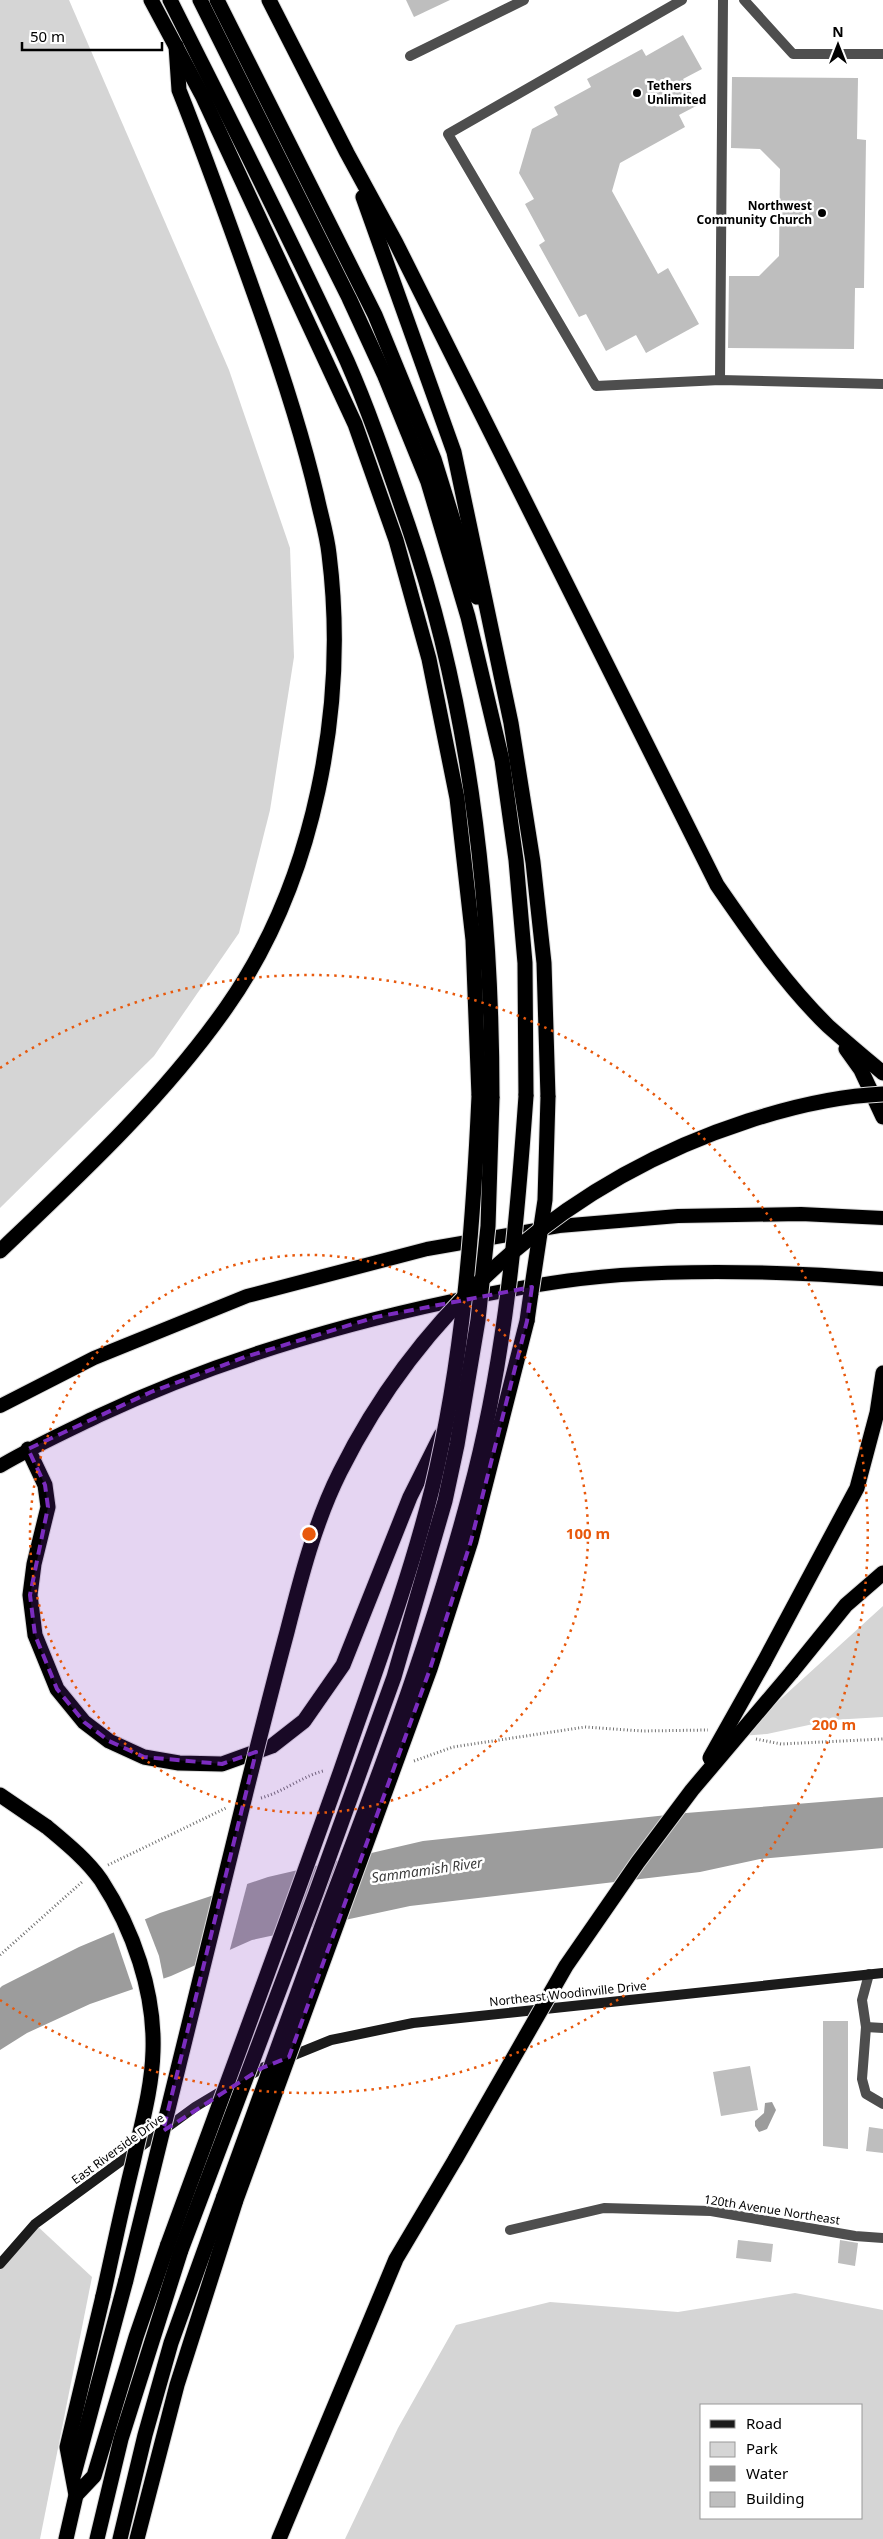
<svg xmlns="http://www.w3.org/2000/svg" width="883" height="2539" font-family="'Noto Sans',sans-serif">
<rect width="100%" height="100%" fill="#fff"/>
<g fill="#d5d5d5" fill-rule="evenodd">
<polygon points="0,0 69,0 229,370 290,548 294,657 270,810 239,933 154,1056 0,1208"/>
<polygon points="883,1606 883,1717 832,1720 767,1734 740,1736"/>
<polygon points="35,2224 92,2277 40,2539 0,2539 0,2264"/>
<path d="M795,2293L883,2310V2539H345L398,2428L456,2325L550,2302L678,2312ZM702,2405H862V2518H702Z"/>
</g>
<g fill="#9c9c9c">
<polygon points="883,1797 883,1848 760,1859 700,1872 410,1906 252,1940 171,1976 90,2004 27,2033 0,2050 0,1988 2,1986 79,1947 160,1913 268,1877 423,1841 686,1813"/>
<polygon points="772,2102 776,2110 767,2129 759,2132 755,2126 755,2121 764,2113 765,2103"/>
</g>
<g fill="#fff">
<polygon points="248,1881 229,1953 194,1969 214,1893"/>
<polygon points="144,1917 159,1956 164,1981 134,1992 113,1930"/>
</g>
<g fill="#bebebe">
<polygon points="406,0 450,0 414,17"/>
<polygon points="683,35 702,69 683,79 698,105 679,115 685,127 620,163 612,191 658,274 668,268 699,324 646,353 636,335 606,351 586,314 579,317 539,245 545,241 525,204 534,199 519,173 532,129 558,115 554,107 591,87 587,79 642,49 646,56"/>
<polygon points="732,77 858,78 857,139 866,140 864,288 855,288 854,349 728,348 729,276 759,276 779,256 780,169 760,149 731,148"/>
<polygon points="823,2021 848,2021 848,2149 823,2146"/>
<polygon points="750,2066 758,2110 721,2116 713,2072"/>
<polygon points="869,2127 883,2129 883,2153 866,2151"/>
<polygon points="738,2240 773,2244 771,2262 736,2258"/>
<polygon points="840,2240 858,2243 855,2266 838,2263"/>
</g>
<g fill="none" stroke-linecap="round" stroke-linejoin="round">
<defs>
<g id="trunk">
<polyline points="0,1406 94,1358 247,1296 427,1249 559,1226 678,1216 801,1214 883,1218"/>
<path d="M0,1466C32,1447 65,1432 98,1416C211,1363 330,1327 452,1301C508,1290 564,1279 621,1275C708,1269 795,1272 883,1279"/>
</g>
<g id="motorway">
<polyline points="151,0 203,97 355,424 396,540 429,659 457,798 473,940 479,1096"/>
<path d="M170,0C230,120 291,239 347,361C370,413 389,470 408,525C471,708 492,906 492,1098"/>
<polyline points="200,0 349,298 384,374 428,482 468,617 502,760 516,860 525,963 526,1096"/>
<polyline points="217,0 375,315 434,459 477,597"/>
<path d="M269,0L347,153L396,243L717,885C751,934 785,984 828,1026C846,1042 865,1058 883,1073"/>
<polyline points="363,197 454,452 511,723 533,862 544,963 548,1097"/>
<polyline points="846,1049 861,1070 883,1117"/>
<path d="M0,1251C80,1175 162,1099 226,1008C315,882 348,706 329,554C327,535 321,516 317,497C302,433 282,372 260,310C234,237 208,163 179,90L176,46"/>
<polyline points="527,1321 531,1293"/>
<polyline points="28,1449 45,1485 48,1507 34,1564 30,1595 35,1635 57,1689 84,1722 109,1741 144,1757 179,1763 222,1764 272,1746 304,1721 343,1665 410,1497 441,1435"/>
<polyline points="764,1662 857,1488 877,1413 883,1373"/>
<polyline points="791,1673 846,1605 883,1573"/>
<polyline points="0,1795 47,1827"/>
<polyline points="74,2474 126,2280"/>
<polyline points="76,2495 94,2476 136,2337 168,2244"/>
<polyline points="66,2539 76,2495 67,2447 103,2296"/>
<polyline points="97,2539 121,2439 181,2250"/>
<polyline points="120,2539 145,2435 171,2343 224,2196"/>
<polyline points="137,2539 177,2385 236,2200"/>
<polyline points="279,2539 396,2259 456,2158"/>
</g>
</defs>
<use href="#trunk" stroke="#dbdbdb" stroke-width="16"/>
<use href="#motorway" stroke="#dbdbdb" stroke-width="17"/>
<g stroke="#707070" stroke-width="3" stroke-dasharray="1 2.5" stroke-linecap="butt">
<polyline points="756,1739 781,1744 883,1739"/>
<polyline points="414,1761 453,1747 585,1727 643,1731 708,1730"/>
<path d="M261,1798C283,1792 301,1777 323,1771"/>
<polyline points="108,1865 226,1808"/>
<polyline points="0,1955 82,1882"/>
</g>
<g stroke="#4e4e4e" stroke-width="10">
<polyline points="682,0 448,134 596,386 720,380 883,384"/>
<polyline points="744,0 793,54 883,54"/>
<polyline points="410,56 524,0"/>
<polyline points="720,380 723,0"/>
<polyline points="869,1974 862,2000 866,2027 883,2028"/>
<polyline points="866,2027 862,2079 866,2094 883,2104"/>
<polyline points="510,2230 604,2208 711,2211 855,2236 883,2238"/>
</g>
<g stroke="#1b1b1b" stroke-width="10">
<polyline points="247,2077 262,2068 331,2040 413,2023 883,1973"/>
<polyline points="0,2264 35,2224 195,2107 225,2089"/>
</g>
<use href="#trunk" stroke="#000" stroke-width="14"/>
<use href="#motorway" stroke="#000" stroke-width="15"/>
<defs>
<g id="motorway-bridge">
<polyline points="531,1293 545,1200 548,1097"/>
<polyline points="710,1758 764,1662"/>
<path d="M47,1827C66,1843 86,1859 101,1880C133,1929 155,1992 153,2051C152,2089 141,2126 133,2163C122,2207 113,2251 103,2296"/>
<polyline points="456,2158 566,1966 638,1862 692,1790 791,1673"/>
<path d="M224,2196C260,2099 294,2001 330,1904C384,1762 438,1620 475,1473C506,1349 517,1223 526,1096"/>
<polyline points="236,2200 430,1669 471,1541 527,1321"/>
<path d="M168,2244C226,2086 285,1928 341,1770C373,1677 408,1585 432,1489C463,1360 473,1228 479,1096"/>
<polyline points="181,2250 316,1893 394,1677 445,1501 457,1445 478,1320 488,1226 492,1098"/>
<path d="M126,2280C167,2116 207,1952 247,1788C260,1736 273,1684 287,1632C301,1577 315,1522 340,1472C423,1305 571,1178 748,1121C791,1107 838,1096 883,1094"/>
</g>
</defs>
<use href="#motorway-bridge" stroke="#dbdbdb" stroke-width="17" stroke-linecap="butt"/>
<use href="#motorway-bridge" stroke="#000" stroke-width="15"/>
</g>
<path fill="#7b2cbf" fill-opacity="0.2" stroke="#7b2cbf" stroke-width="4" stroke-dasharray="10 6" stroke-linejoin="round" d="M532,1287L527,1321L471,1541L430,1669L289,2057L262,2068L163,2131L256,1752L222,1764L144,1757L109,1741L84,1722L57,1689L35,1635L30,1595L48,1507L45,1485L28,1449L151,1392L245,1357L376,1317Z"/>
<g fill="none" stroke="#e8590c" stroke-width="2.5" stroke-dasharray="2.5 5">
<circle cx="309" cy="1534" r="279"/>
<path d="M0 1068A559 559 0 1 1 0 2000"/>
</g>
<g fill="#000" stroke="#fff" stroke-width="2">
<circle cx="637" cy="93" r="5"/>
<circle cx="822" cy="213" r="5"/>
</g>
<g text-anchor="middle" stroke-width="5" stroke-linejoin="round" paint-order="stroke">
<g font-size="12" font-weight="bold" fill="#000" stroke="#fff" text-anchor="start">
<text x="647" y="90">Tethers<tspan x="647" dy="14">Unlimited</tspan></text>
<text x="812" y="210" text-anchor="end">Northwest<tspan x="812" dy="14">Community Church</tspan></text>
</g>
<g font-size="12" fill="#000" stroke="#fff">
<text transform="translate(568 1994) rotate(-6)" y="4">Northeast Woodinville Drive</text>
<text transform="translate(118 2149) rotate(-36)" y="4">East Riverside Drive</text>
<text transform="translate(772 2210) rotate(9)" y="4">120th Avenue Northeast</text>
</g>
<g font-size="14" font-style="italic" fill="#3d3d3d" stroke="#fff">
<text transform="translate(427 1870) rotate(-8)" y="5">Sammamish River</text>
</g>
</g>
<circle cx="309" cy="1534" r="8" fill="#e8590c" stroke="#fff" stroke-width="2.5"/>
<g font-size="15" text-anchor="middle" font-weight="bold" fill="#e8590c" stroke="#fff" stroke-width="5" stroke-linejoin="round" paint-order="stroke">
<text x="588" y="1539">100 m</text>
<text x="834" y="1730">200 m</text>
</g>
<rect x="700" y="2404" width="162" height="115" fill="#ffffff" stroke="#999999"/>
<rect x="710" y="2420" width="25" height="8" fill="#1b1b1b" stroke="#999999"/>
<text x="746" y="2429" font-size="15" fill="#000000">Road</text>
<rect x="710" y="2442" width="25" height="15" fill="#d5d5d5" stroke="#999999"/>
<text x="746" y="2454" font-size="15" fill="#000000">Park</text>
<rect x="710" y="2466" width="25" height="15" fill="#9c9c9c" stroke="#999999"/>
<text x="746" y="2479" font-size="15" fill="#000000">Water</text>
<rect x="710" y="2492" width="25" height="15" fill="#bebebe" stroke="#999999"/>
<text x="746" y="2504" font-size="15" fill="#000000">Building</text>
<g transform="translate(838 45)" stroke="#ffffff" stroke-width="4" paint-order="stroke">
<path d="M0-4L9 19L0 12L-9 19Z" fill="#000000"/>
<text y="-8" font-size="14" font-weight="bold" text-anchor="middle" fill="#000000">N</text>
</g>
<path d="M22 42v8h140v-8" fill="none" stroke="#000000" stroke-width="2.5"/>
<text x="30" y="42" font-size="15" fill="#000000" stroke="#ffffff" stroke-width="4" paint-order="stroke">50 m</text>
</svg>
